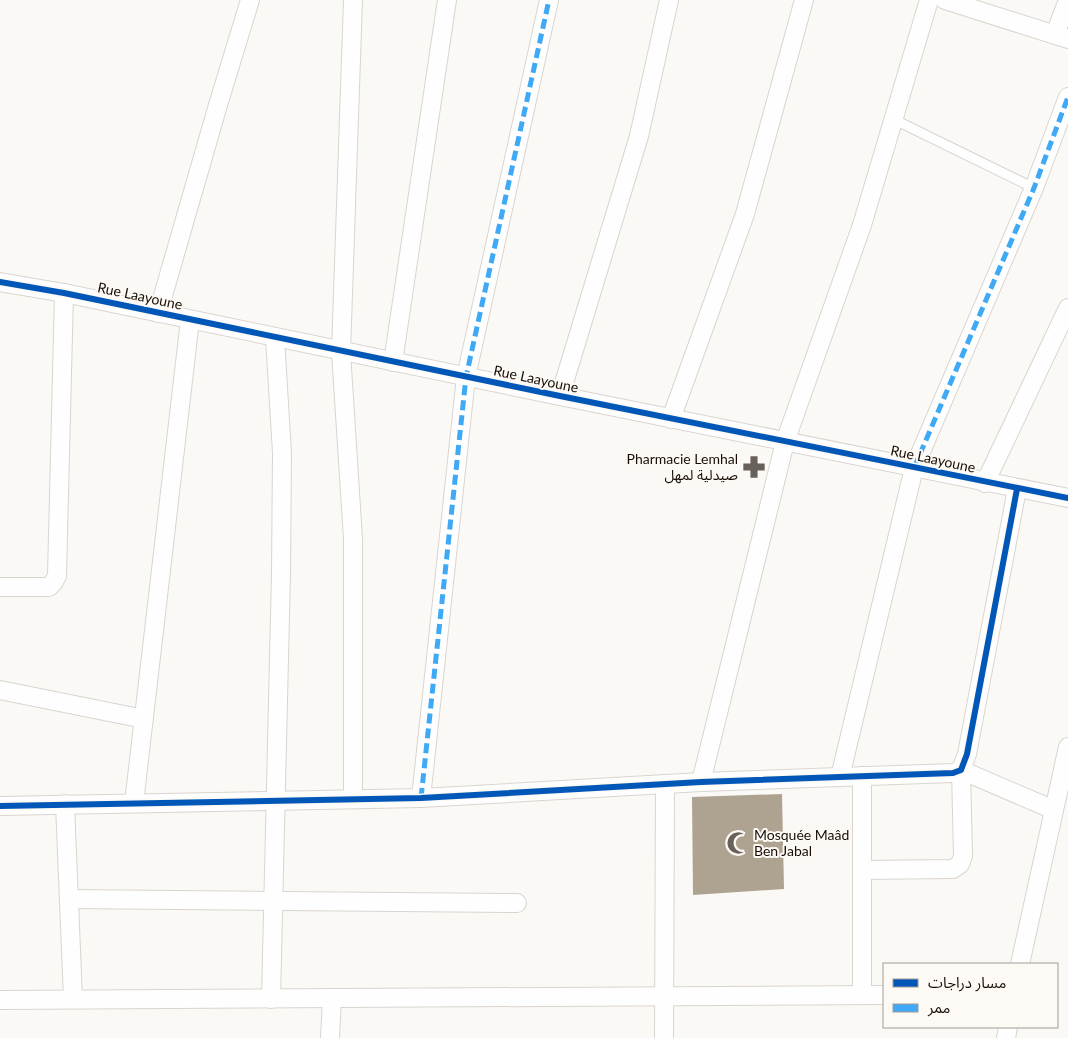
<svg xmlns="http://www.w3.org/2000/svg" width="1068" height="1038" font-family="Lato,'Noto Sans Arabic',sans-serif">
<rect width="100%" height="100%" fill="#fbf9f6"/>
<polygon fill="#aea391" points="782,794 784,889 693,895 692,797"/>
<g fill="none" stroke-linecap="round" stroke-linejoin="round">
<defs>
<polyline id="service" points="893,119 1034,188"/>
<g id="minor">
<polyline points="353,0 341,352 353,539 353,799"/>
<polyline points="945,0 1068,39"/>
<polyline points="1055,34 1068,0"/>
<polyline points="0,282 64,293 560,396 1068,498"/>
<polyline points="158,313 218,105 250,0"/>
<polyline points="393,362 447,0"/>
<polyline points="560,396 639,136 669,0"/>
<polyline points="671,419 745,214 804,0"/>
<polyline points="985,483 1068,308"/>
<polyline points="0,587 49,587 53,583 57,576 64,293"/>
<polyline points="0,690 144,719"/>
<polyline points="840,777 914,468 1034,188 1068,97"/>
<polyline points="701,782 785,442 862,225 929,0"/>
<polyline points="421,798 466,377 549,0"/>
<polyline points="134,803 190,320"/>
<polyline points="65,804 73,999"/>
<polyline points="0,806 421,798 701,782 953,773 961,770 967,754 1017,489"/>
<polyline points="862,870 953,869 960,864 963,856 961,770 1054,810"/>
<polyline points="69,899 517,903"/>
<polyline points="1020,964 1068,747"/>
<polyline points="862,994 862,776"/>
<polyline points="271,999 281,573 282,453 275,338"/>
<polyline points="0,1000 884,995"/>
<polyline points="330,1038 332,998"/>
<polyline points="664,1038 665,784"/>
<polyline points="1006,1038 1008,1027"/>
</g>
</defs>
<use href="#service" stroke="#dad4cf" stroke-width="11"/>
<use href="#minor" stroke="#dad4cf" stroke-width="20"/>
<use href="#service" stroke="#fefefe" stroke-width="9"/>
<use href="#minor" stroke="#fefefe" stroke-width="18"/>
<g stroke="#3fa9f5" stroke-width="5" stroke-dasharray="10 5" stroke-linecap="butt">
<polyline points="914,468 1034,188 1068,97"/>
<polyline points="421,798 466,377 549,0"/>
</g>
<defs>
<g id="cycleway">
<polyline points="0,282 64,293 560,396 1068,498"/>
<polyline points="0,806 421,798 701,782 953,773 961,770 967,754 1017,489"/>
</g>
</defs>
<use href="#cycleway" stroke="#fdf9f4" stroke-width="9"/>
<use href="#cycleway" stroke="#0057b8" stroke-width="6"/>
</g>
<defs>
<symbol id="pharmacy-bare" viewBox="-9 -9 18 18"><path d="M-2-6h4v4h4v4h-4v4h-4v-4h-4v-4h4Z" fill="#67615b" stroke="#fdf9f4" stroke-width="2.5" paint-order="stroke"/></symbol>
<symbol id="mosque-bare" viewBox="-9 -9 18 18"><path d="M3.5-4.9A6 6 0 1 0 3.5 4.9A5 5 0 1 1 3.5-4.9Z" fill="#67615b" stroke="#fdf9f4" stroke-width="2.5" paint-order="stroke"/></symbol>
</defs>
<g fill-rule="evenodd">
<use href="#pharmacy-bare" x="738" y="451" width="32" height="32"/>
<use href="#mosque-bare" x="722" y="827" width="32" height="32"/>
</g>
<g text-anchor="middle" stroke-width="4" stroke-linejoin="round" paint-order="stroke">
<g font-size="14" fill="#170f07" stroke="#fdf9f4">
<text transform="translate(140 296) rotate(12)" y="5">Rue Laayoune</text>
<text transform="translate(536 379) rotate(12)" y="5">Rue Laayoune</text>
<text transform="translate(933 459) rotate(12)" y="5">Rue Laayoune</text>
</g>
<g font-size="14" fill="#170f07" stroke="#fdf9f4" text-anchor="end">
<text x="738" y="464">Pharmacie Lemhal<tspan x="738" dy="16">صيدلية لمهل</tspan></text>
<text x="754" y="840" text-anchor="start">Mosquée Maâd<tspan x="754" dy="16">Ben Jabal</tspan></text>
</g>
</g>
<rect x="883" y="963" width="175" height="65" fill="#fdf9f4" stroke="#a19b95"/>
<rect x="893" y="979" width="25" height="8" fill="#0057b8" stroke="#a19b95"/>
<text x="928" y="988" font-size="15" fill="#170f07">مسار دراجات</text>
<rect x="893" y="1004" width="25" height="8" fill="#3fa9f5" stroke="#a19b95"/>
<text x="928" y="1013" font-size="15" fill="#170f07">ممر</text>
</svg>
